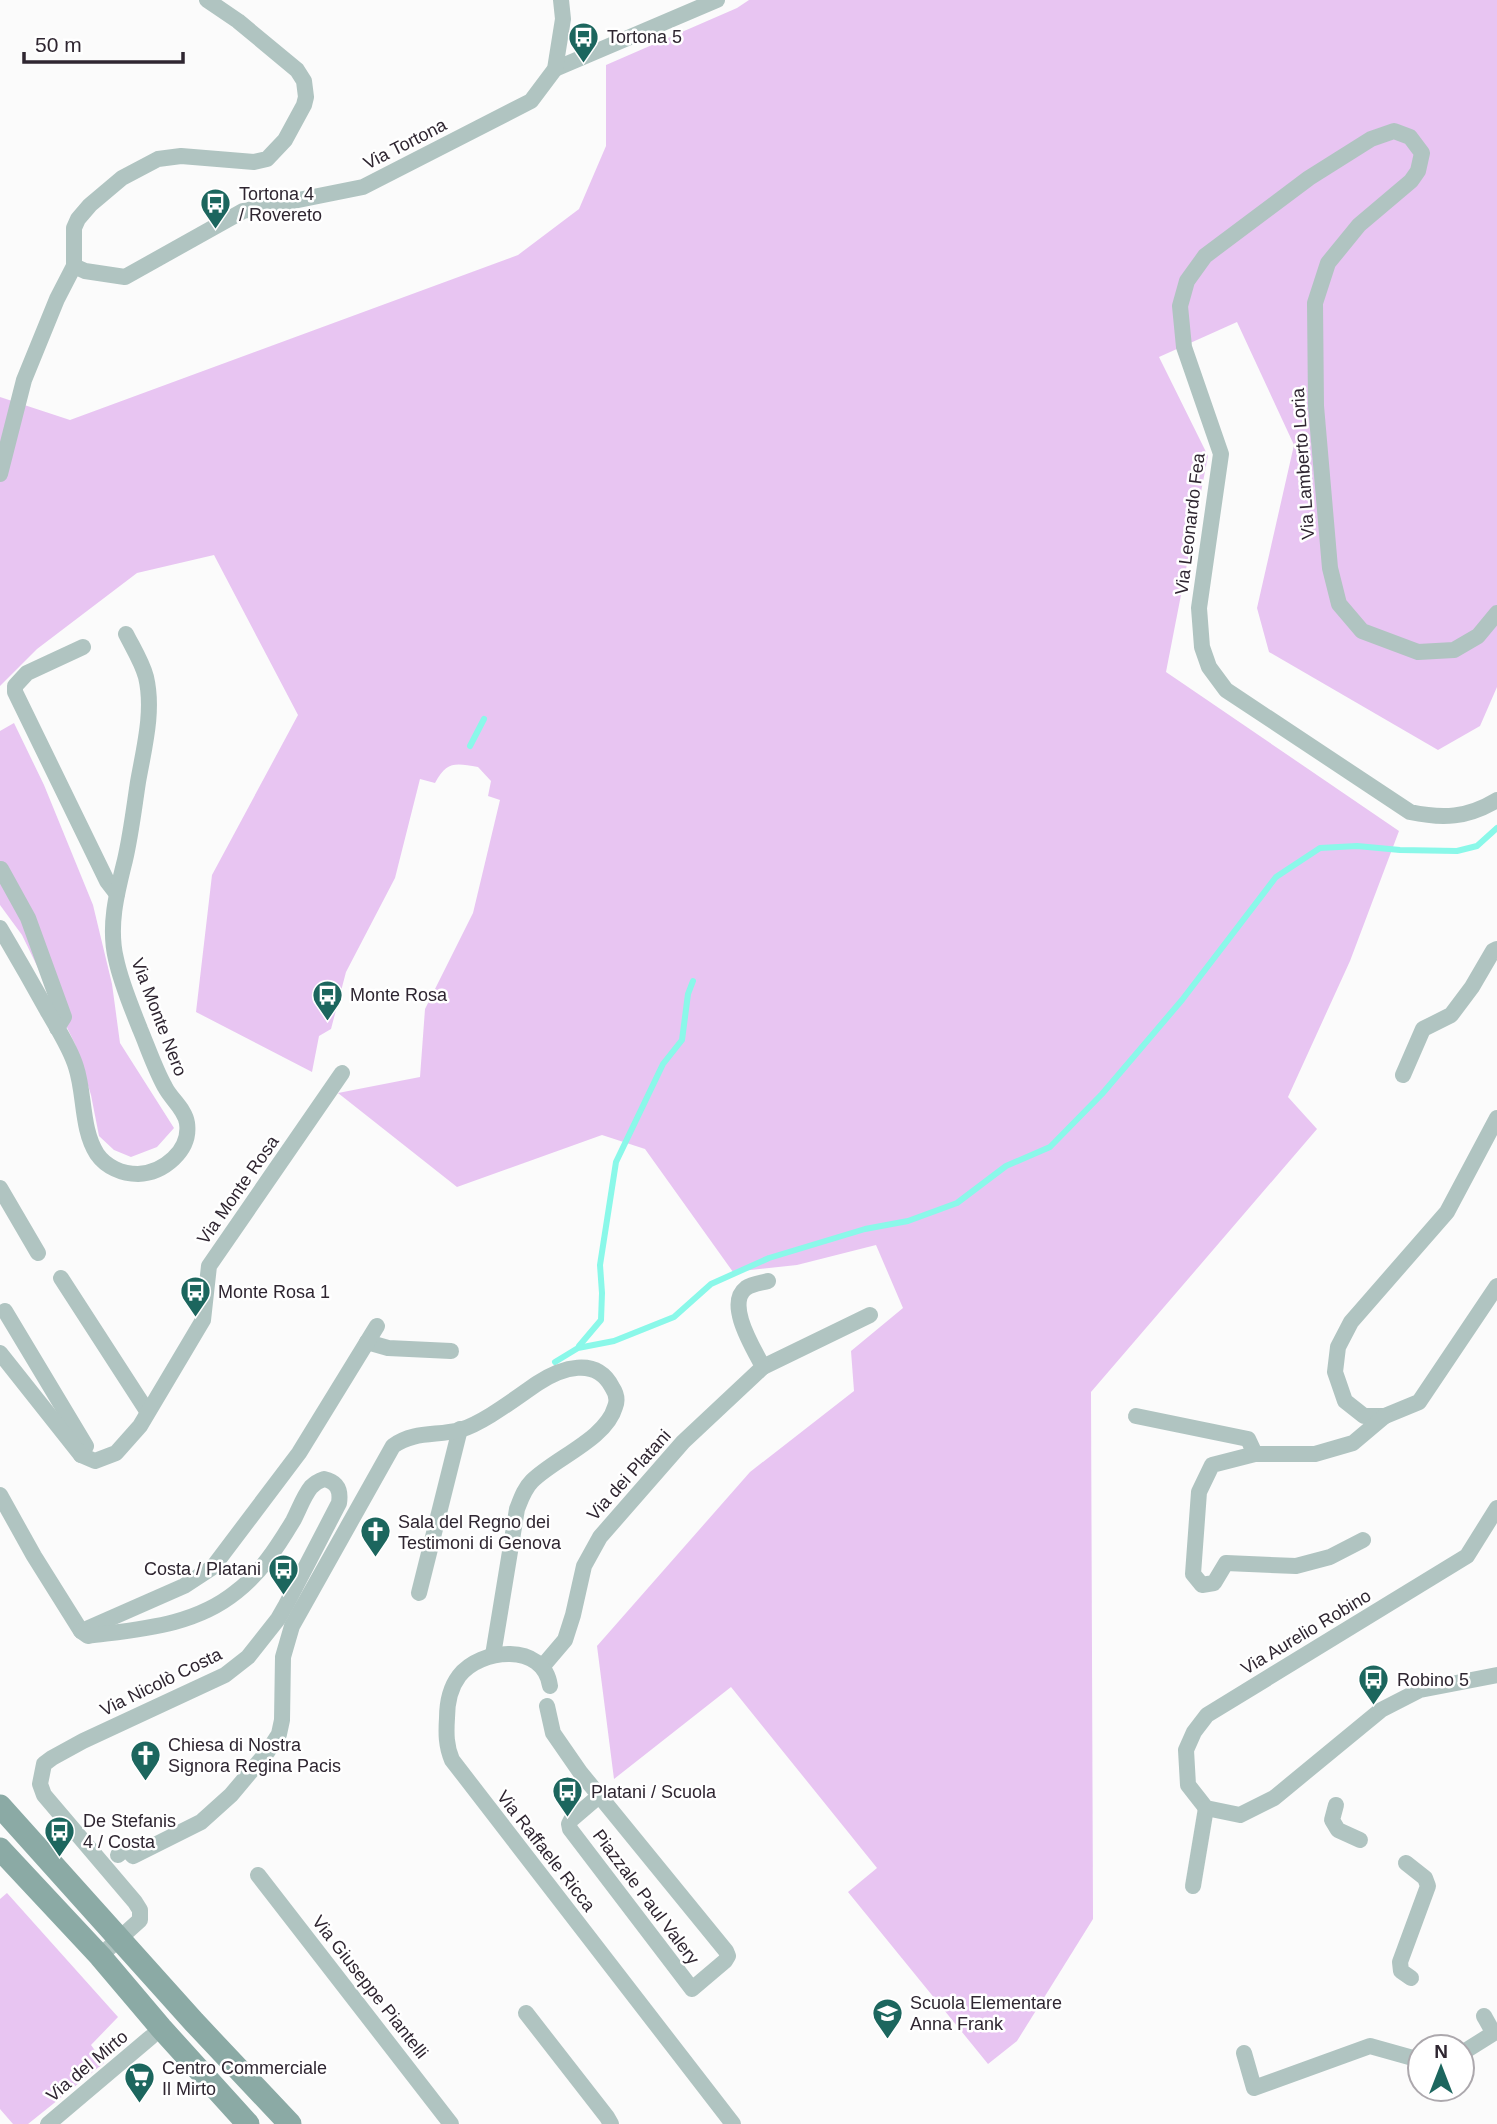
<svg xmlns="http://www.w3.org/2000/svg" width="1497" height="2124" font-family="Helvetica,sans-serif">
<rect width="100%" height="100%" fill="#fbfbfb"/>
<g fill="#e8c5f2">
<path d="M749,0H1497V687L1480,726L1438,750L1269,652L1257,608L1294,445L1237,322L1159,357L1208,456L1166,672L1399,831L1350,961L1288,1097L1317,1129L1091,1392L1093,1919L1017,2041L988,2064L848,1892L877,1868L731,1687L614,1779L597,1646L750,1472L854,1391L851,1351L903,1308L876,1245L797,1265L733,1272L645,1149L602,1135L457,1187L338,1093L420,1077L425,1009L473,913L500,800L488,796L491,781L478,767C455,763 447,761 435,783L420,779L395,878L346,972L331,1029L319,1036L312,1072L196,1012L212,875L298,715L214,555L137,573L37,649L0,686V397L70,420L518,255L579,209L606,146V65L737,8Z"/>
<polygon points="14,723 44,785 93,905 112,984 120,1043 174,1128 157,1147 131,1157 114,1150 99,1136 91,1095 75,1044 22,935 0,905 0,731"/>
<polygon points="7,1893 118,2017 91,2045 104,2063 28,2124 13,2124 0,2109 0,1899"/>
</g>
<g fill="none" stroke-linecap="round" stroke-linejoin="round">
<g stroke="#8af8e9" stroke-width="6">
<polyline points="470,746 484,719"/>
<polyline points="579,1346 601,1320 602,1293 600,1265 616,1162 663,1064 682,1040 688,994 693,981"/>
<polyline points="555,1362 578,1348 614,1341 674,1317 711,1284 769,1258 865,1229 908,1221 957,1203 1006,1166 1050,1147 1102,1094 1182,1000 1276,877 1320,848 1357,846 1400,850 1457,851 1477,846 1497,828"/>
</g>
<g stroke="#b0c4c1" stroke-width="16">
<polyline points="555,69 717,0"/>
<polyline points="74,266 85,271 125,277 243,211 363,187 531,101 555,69 563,19 561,0"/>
<polyline points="0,474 24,380 57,299 74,266 74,228 78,219 90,205 122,178 158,159 181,156 254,162 267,159 285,140 304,105 306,97 304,81 297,70 238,21 207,0"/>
<path d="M1497,613L1478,636L1454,650L1418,652L1362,631L1339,604L1330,568L1316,406L1315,303L1328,263L1359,225L1411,181L1418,171L1422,153L1410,137L1394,131L1371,139L1309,178L1205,256L1187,281L1180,306L1184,347L1221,454L1199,608L1202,647L1209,667L1226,690L1410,812C1443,819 1467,818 1497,800"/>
<polyline points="83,647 27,673 15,686 15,692 107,881 117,894"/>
<polyline points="1,869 28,918 64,1017 57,1028"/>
<path d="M0,928C16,955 32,983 47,1010C57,1028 70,1047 76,1067C85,1094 81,1129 97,1154C106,1167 122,1174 138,1174C163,1173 191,1151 187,1123C185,1109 171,1099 165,1087C155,1069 148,1048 140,1029C131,1006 121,983 116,959C108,926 117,892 125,860C131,834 134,808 138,782C144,748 154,711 146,677C142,662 133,648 126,634"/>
<polyline points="1403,1075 1423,1029 1451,1015 1472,987 1493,951 1497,949"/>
<polyline points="1497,1118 1447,1212 1351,1322 1338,1347 1335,1372 1345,1401 1364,1416 1385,1416 1419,1402 1497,1286"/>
<polyline points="0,1188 38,1253"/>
<polyline points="61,1278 147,1411"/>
<polyline points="5,1311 86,1446 81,1455"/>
<polyline points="367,1342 388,1348 451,1351"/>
<polyline points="0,1353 81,1455 95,1461 116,1453 140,1426 203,1320 209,1266 342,1073"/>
<polyline points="763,1367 870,1315"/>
<polyline points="1136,1416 1248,1439 1255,1454"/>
<polyline points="0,1495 34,1556 81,1631"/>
<polyline points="1497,1508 1467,1556 1207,1715 1194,1732 1186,1750 1188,1785 1206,1808 1240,1815 1274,1798 1381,1710 1420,1690 1497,1675"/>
<polyline points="1363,1540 1330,1557 1296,1566 1226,1563 1214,1583 1202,1585 1193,1574 1199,1492 1212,1465 1255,1454 1315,1454 1353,1443 1385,1416"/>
<polyline points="419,1593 460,1429"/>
<polyline points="84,1630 184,1586 213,1567 299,1453 377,1326"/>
<path d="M81,1631L88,1636C140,1629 194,1626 236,1592C260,1574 278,1546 293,1521C299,1510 303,1497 311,1487C315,1483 318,1481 324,1479C337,1482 341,1490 339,1503L286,1605L278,1619L248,1657L225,1675L83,1741L52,1758L44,1764L40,1784L44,1795L135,1902L140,1910V1920L100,1956"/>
<path d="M542,1667L565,1640L573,1615L584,1566L600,1537L683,1442L763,1367C754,1349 725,1304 746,1288C752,1284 761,1283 768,1281"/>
<path d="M550,1686C544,1642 480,1648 459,1676C450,1688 447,1703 447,1718C446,1733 446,1746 452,1760L733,2124"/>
<polyline points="547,1706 553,1733 580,1772 726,1951 728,1956 725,1961 692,1989 570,1829 569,1824 571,1820 599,1796"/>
<polyline points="1336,1805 1332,1820 1338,1830 1360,1840"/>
<path d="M118,1855L126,1848L133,1856L201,1822L231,1795L268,1751L279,1734L282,1720L283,1657L292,1626L393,1446C414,1431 436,1436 460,1430C484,1423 517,1397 538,1383C561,1368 596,1356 612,1387C616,1393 618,1400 615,1407C606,1439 555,1458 532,1481C524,1489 521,1499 517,1509L493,1655"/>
<polyline points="1406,1863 1425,1878 1428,1886 1400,1962 1401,1971 1411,1978"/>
<polyline points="258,1875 451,2124"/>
<polyline points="1193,1886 1206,1808"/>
<polyline points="526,2013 607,2117 611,2124"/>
<polyline points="1484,2016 1493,2032"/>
<polyline points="1244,2053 1254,2088 1370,2046 1420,2060"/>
<polyline points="1462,2053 1497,2031"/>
<polyline points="48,2124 151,2037"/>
</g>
<g stroke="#8baaa5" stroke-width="23">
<polyline points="0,1806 194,2022 290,2124"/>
<polyline points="0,1849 100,1956 161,2028 248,2124"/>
</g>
</g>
<defs>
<symbol id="bus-pin" viewBox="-11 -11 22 30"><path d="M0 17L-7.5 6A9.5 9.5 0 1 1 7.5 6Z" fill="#1c665e" stroke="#fff"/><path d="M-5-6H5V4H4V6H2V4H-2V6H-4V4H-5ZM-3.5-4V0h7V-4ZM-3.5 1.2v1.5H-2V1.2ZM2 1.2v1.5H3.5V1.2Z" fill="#fff"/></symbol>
<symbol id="church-pin" viewBox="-11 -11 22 30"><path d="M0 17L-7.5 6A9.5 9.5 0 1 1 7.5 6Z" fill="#1c665e" stroke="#fff"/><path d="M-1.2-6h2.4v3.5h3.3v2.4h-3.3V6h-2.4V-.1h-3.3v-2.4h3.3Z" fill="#fff"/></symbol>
<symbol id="school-pin" viewBox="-11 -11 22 30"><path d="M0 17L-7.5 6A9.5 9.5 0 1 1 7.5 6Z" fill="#1c665e" stroke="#fff"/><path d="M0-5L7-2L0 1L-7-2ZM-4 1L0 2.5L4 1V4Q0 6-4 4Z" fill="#fff"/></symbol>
<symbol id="supermarket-pin" viewBox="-11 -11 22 30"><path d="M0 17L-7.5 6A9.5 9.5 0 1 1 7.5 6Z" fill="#1c665e" stroke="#fff"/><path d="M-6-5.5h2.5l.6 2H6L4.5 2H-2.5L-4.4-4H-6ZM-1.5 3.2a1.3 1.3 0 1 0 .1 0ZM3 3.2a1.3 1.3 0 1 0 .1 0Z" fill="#fff"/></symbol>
</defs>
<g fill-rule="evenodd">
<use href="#bus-pin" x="566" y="20" width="35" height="47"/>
<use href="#bus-pin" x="198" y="186" width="35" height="47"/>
<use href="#bus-pin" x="310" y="978" width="35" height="47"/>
<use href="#bus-pin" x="178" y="1274" width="35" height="47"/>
<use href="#church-pin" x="358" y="1514" width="35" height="47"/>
<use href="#bus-pin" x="266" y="1552" width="35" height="47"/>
<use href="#bus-pin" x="1356" y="1662" width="35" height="47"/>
<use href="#church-pin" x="128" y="1738" width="35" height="47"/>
<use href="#bus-pin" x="550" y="1774" width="35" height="47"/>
<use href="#bus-pin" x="42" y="1814" width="35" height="47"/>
<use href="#school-pin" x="870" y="1996" width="35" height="47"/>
<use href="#supermarket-pin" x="122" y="2060" width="35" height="47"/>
</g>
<g text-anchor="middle" stroke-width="5" stroke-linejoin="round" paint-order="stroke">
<g font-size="18" fill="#2f2631" stroke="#fff" text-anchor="start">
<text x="607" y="43">Tortona 5</text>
<text x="239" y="200">Tortona 4<tspan x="239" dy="21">/ Rovereto</tspan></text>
<text x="350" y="1001">Monte Rosa</text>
<text x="218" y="1298">Monte Rosa 1</text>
<text x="398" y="1528">Sala del Regno dei<tspan x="398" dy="21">Testimoni di Genova</tspan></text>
<text x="261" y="1575" text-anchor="end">Costa / Platani</text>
<text x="1397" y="1686">Robino 5</text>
<text x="168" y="1751">Chiesa di Nostra<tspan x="168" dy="21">Signora Regina Pacis</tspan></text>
<text x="591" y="1798">Platani / Scuola</text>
<text x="83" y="1827">De Stefanis<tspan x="83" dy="21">4 / Costa</tspan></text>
<text x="910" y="2009">Scuola Elementare<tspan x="910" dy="21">Anna Frank</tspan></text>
<text x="162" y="2074">Centro Commerciale<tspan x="162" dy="21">Il Mirto</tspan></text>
</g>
<g font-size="18" fill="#2f2631" stroke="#fff">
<text transform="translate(405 144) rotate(-27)" y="6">Via Tortona</text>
<text transform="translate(1303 464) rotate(-94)" y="6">Via Lamberto Loria</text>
<text transform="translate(1190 524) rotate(-83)" y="6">Via Leonardo Fea</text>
<text transform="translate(159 1017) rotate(69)" y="6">Via Monte Nero</text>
<text transform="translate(238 1190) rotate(-55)" y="6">Via Monte Rosa</text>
<text transform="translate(629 1475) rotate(-48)" y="6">Via dei Platani</text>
<text transform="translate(1306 1632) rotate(-31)" y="6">Via Aurelio Robino</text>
<text transform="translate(161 1682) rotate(-26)" y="6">Via Nicolò Costa</text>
<text transform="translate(546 1851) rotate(52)" y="6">Via Raffaele Ricca</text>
<text transform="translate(646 1897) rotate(53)" y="6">Piazzale Paul Valery</text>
<text transform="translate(370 1987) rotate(52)" y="6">Via Giuseppe Piantelli</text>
<text transform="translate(87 2066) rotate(-40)" y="6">Via del Mirto</text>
</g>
</g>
<g transform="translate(1441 2068)"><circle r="33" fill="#ffffff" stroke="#aca8ad" stroke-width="2"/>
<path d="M0-5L12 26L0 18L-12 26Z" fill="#1c665e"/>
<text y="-10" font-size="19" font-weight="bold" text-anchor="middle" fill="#2f2631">N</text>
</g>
<path d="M24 52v10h159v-10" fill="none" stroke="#2f2631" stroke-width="3.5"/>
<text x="35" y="52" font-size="21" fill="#2f2631" stroke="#ffffff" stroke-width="5" paint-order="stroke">50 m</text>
</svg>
